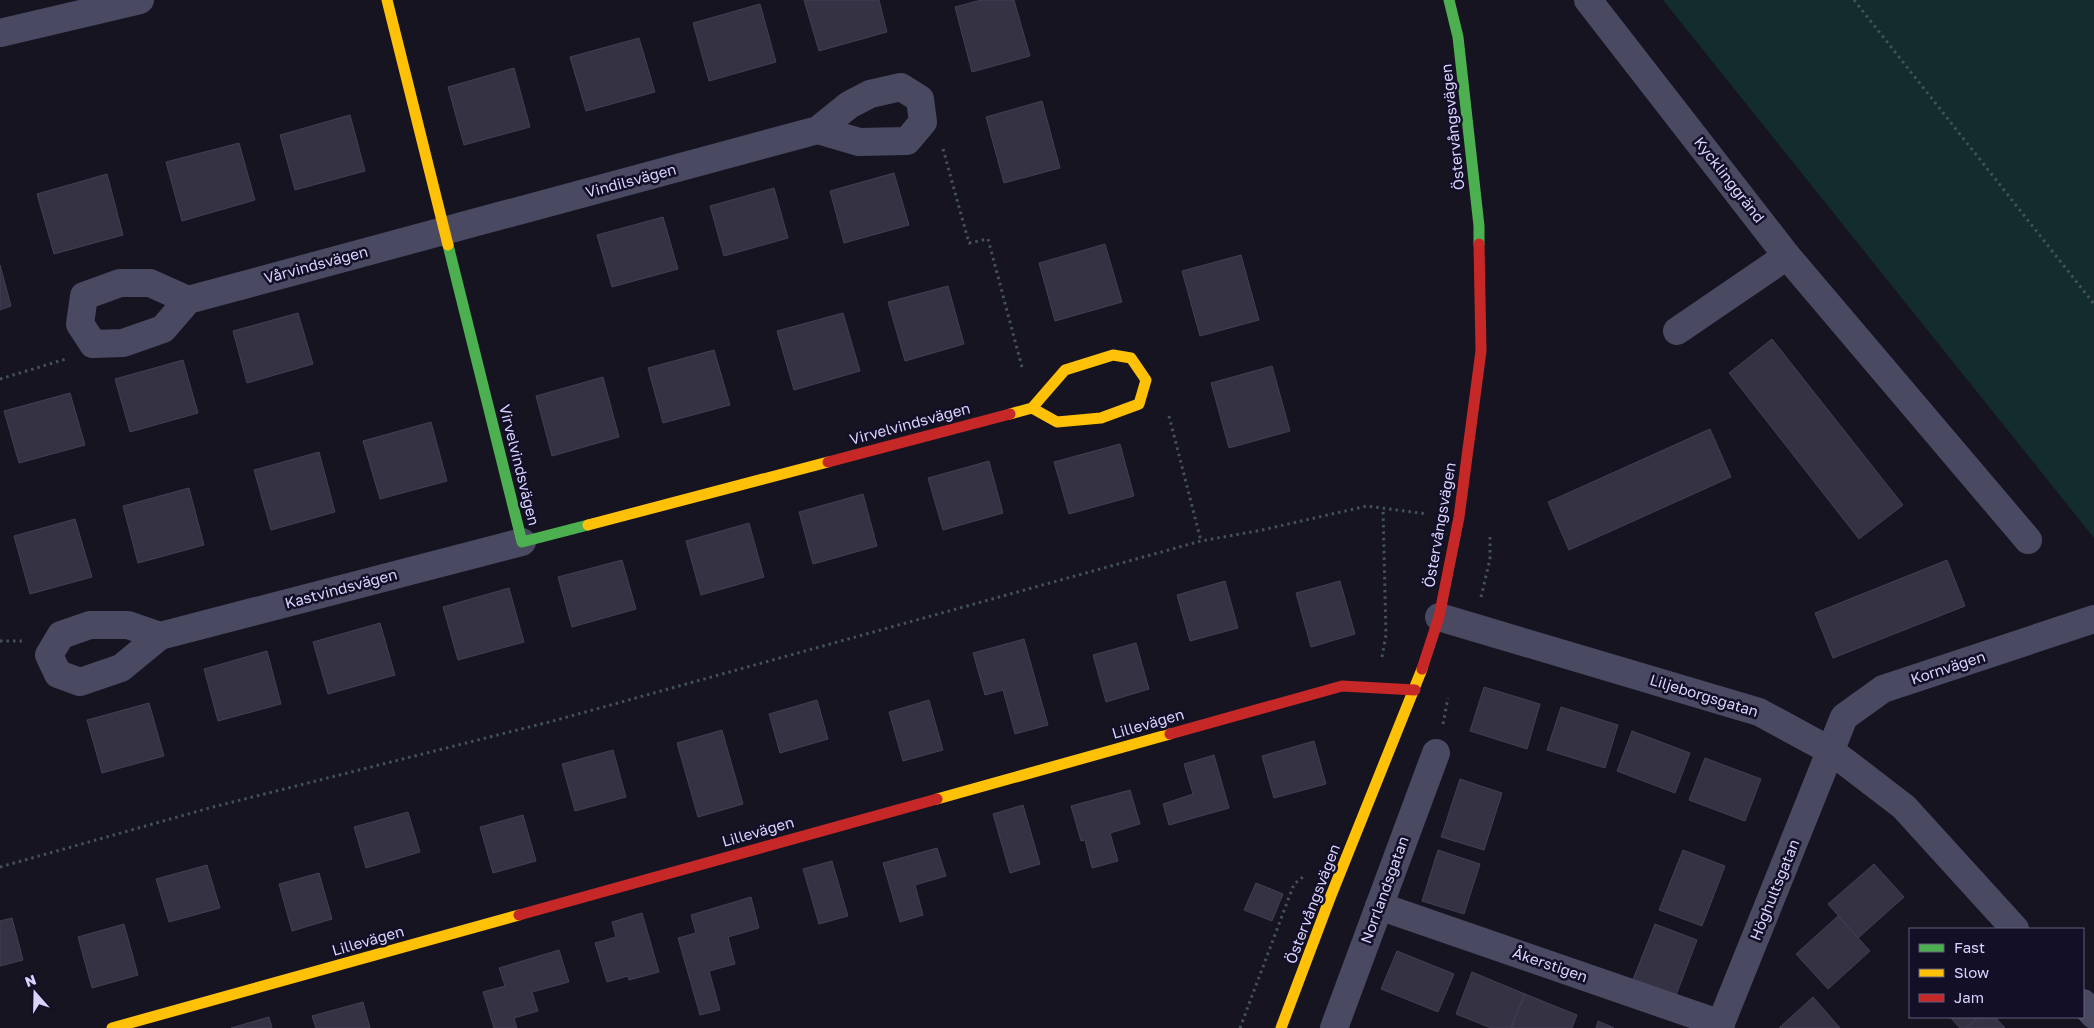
<svg xmlns="http://www.w3.org/2000/svg" width="2094" height="1028" font-family="'Golos Text',sans-serif">
<rect width="100%" height="100%" fill="#161421"/>
<polygon fill="#132c2d" points="1663,0 2094,0 2094,538"/>
<g fill="#343243" stroke="#433f54">
<polygon points="804,0 879,0 887,32 819,51"/>
<polygon points="981,0 1014,0 1030,56 972,72 955,7"/>
<polygon points="760,4 776,62 709,81 693,23"/>
<polygon points="639,38 655,92 586,111 570,57"/>
<polygon points="514,68 530,127 464,145 448,87"/>
<polygon points="1042,101 1060,168 1004,183 986,117"/>
<polygon points="350,115 365,171 295,190 280,135"/>
<polygon points="239,143 255,200 182,221 166,162"/>
<polygon points="894,173 909,225 844,243 830,191"/>
<polygon points="107,174 123,235 54,254 37,194"/>
<polygon points="774,188 788,238 724,256 710,206"/>
<polygon points="663,217 678,269 612,287 597,235"/>
<polygon points="1105,244 1122,302 1055,321 1039,263"/>
<polygon points="1241,255 1259,320 1200,336 1182,271"/>
<polygon points="0,265 11,306 0,310"/>
<polygon points="948,286 964,344 905,361 888,302"/>
<polygon points="298,313 313,364 247,383 233,331"/>
<polygon points="843,313 860,371 794,390 777,331"/>
<polygon points="1772,339 1903,505 1859,539 1729,373"/>
<polygon points="714,350 730,405 663,423 648,368"/>
<polygon points="183,360 198,413 130,432 115,379"/>
<polygon points="1272,366 1290,431 1229,448 1211,383"/>
<polygon points="603,377 619,437 552,456 536,396"/>
<polygon points="70,393 85,445 19,463 4,411"/>
<polygon points="431,422 447,481 380,499 363,441"/>
<polygon points="1710,429 1731,477 1569,550 1548,502"/>
<polygon points="1120,444 1134,496 1069,514 1054,462"/>
<polygon points="319,452 335,512 271,530 254,470"/>
<polygon points="989,461 1003,513 943,530 928,478"/>
<polygon points="189,488 204,545 138,563 123,506"/>
<polygon points="863,494 877,546 813,564 799,512"/>
<polygon points="75,519 92,577 30,594 14,536"/>
<polygon points="749,523 764,577 701,595 686,541"/>
<polygon points="622,560 636,609 572,627 558,577"/>
<polygon points="1947,560 1965,606 1833,658 1815,613"/>
<polygon points="1225,581 1238,628 1190,641 1177,595"/>
<polygon points="1340,581 1355,634 1311,647 1296,593"/>
<polygon points="509,588 524,642 458,660 443,607"/>
<polygon points="380,623 395,675 328,694 313,642"/>
<polygon points="1024,639 1048,725 1015,734 1003,690 985,695 973,653"/>
<polygon points="1136,643 1149,689 1106,702 1093,655"/>
<polygon points="267,651 281,704 218,721 204,669"/>
<polygon points="1484,687 1540,704 1527,749 1470,731"/>
<polygon points="817,700 828,739 780,753 769,714"/>
<polygon points="929,700 943,750 903,761 889,712"/>
<polygon points="149,703 164,756 102,773 87,720"/>
<polygon points="1561,707 1618,725 1605,768 1547,750"/>
<polygon points="722,730 743,804 698,817 677,743"/>
<polygon points="1632,731 1690,753 1675,793 1617,771"/>
<polygon points="1314,741 1326,784 1274,798 1262,756"/>
<polygon points="613,750 626,797 575,811 562,764"/>
<polygon points="1214,755 1229,808 1169,825 1163,804 1193,794 1184,764"/>
<polygon points="1705,758 1761,779 1745,821 1689,800"/>
<polygon points="1460,779 1502,793 1484,850 1441,837"/>
<polygon points="1130,790 1140,824 1110,833 1118,861 1092,868 1085,840 1081,841 1071,806"/>
<polygon points="1023,805 1040,864 1010,873 993,814"/>
<polygon points="408,812 420,852 366,868 354,827"/>
<polygon points="523,815 536,861 493,873 480,827"/>
<polygon points="937,848 946,876 915,885 923,915 900,922 883,863"/>
<polygon points="1438,850 1480,864 1464,914 1422,901"/>
<polygon points="1683,850 1725,866 1702,926 1659,910"/>
<polygon points="832,861 848,916 819,924 803,869"/>
<polygon points="1874,864 1904,897 1858,938 1828,904"/>
<polygon points="207,865 220,908 169,922 156,879"/>
<polygon points="319,873 332,919 292,931 279,884"/>
<polygon points="1256,883 1283,894 1272,921 1244,910"/>
<polygon points="751,897 759,928 728,937 735,964 709,971 720,1010 700,1015 678,938 696,933 691,915"/>
<polygon points="642,913 659,972 629,980 628,976 607,982 595,943 616,937 612,922"/>
<polygon points="1838,916 1870,951 1828,989 1796,954"/>
<polygon points="12,918 23,960 0,966 0,921"/>
<polygon points="124,924 138,975 92,988 78,937"/>
<polygon points="1655,924 1697,940 1675,998 1632,982"/>
<polygon points="559,950 569,982 532,992 538,1011 514,1018 517,1028 494,1028 483,992 505,986 499,968"/>
<polygon points="1397,951 1454,974 1438,1012 1381,989"/>
<polygon points="1472,972 1525,994 1511,1028 1491,1028 1456,1014"/>
<polygon points="1525,994 1577,1015 1572,1028 1511,1028"/>
<polygon points="1813,997 1840,1028 1779,1028"/>
<polygon points="363,1002 370,1028 316,1028 312,1016"/>
<polygon points="269,1017 272,1028 231,1028"/>
<polygon points="1950,1017 1979,1017 1966,1028 1960,1028"/>
<polygon points="1979,1017 1995,1017 2005,1028 1966,1028"/>
<polygon points="1598,1021 1614,1028 1596,1028"/>
</g>
<g fill="none" stroke-linecap="round" stroke-linejoin="round">
<g stroke="#44505f" stroke-width="3" stroke-dasharray="2.5 4" stroke-linecap="butt">
<polyline points="1854,0 2094,304"/>
<polyline points="943,149 969,243 988,239 1023,371"/>
<polyline points="0,379 66,359"/>
<polyline points="1169,416 1201,541"/>
<polyline points="1481,597 1490,559 1490,535"/>
<polyline points="0,641 22,641"/>
<polyline points="1382,657 1386,635 1383,508"/>
<polyline points="1443,724 1448,698"/>
<polyline points="0,867 213,807 553,721 1201,541 1262,530 1367,506 1427,514"/>
<polyline points="1240,1028 1294,884 1303,877"/>
</g>
<g stroke="#4a4962" stroke-width="28">
<polyline points="1588,0 1787,256 1677,331"/>
<polyline points="0,33 140,0"/>
<polyline points="1787,256 2028,540"/>
<polyline points="188,300 150,283 120,283 84,296 80,324 93,344 123,343 163,329 188,300 818,130 859,142 907,141 923,122 920,99 901,87 870,94 849,105 818,130"/>
<polyline points="1439,617 1759,712 1831,751 1904,807 2015,929"/>
<polyline points="160,636 121,668 80,682 58,674 49,655 61,635 90,625 128,625 160,636 522,542"/>
<polyline points="1379,906 1721,1024"/>
<polyline points="2083,1003 2094,1015"/>
<polyline points="1334,1028 1436,753"/>
<polyline points="1719,1028 1844,717 1883,689 2094,619"/>
</g>
<g stroke="#4caf50" stroke-width="11">
<polyline points="1449,0 1458,37 1479,226 1479,244"/>
<polyline points="448,245 522,542 588,525"/>
</g>
<g stroke="#ffc107" stroke-width="11">
<polyline points="387,0 448,245"/>
<polyline points="1010,414 1032,408 1065,370 1113,355 1131,358 1146,380 1139,404 1101,418 1057,422 1032,408"/>
<polyline points="588,525 828,462"/>
<polyline points="937,799 1170,734"/>
<polyline points="112,1028 519,915"/>
<polyline points="1281,1028 1330,898 1422,669"/>
</g>
<g stroke="#c62828" stroke-width="11">
<polyline points="828,462 1010,414"/>
<polyline points="1422,669 1439,617 1459,517 1481,351 1479,244"/>
<polyline points="1170,734 1342,686 1415,690"/>
<polyline points="519,915 937,799"/>
</g>
</g>
<g text-anchor="middle" stroke-width="5" stroke-linejoin="round" paint-order="stroke">
<g font-size="15" fill="#d9d4ff" stroke="#130f26">
<text transform="translate(1453 127) rotate(-96)" y="5">Östervångsvägen</text>
<text transform="translate(1729 180) rotate(52)" y="5">Kycklinggränd</text>
<text transform="translate(631 181) rotate(-15)" y="5">Vindilsvägen</text>
<text transform="translate(316 265) rotate(-15)" y="5">Vårvindsvägen</text>
<text transform="translate(910 424) rotate(-15)" y="5">Virvelvindsvägen</text>
<text transform="translate(519 465) rotate(76)" y="5">Virvelvindsvägen</text>
<text transform="translate(1440 525) rotate(-80)" y="5">Östervångsvägen</text>
<text transform="translate(341 589) rotate(-15)" y="5">Kastvindsvägen</text>
<text transform="translate(1948 668) rotate(-18)" y="5">Kornvägen</text>
<text transform="translate(1704 696) rotate(17)" y="5">Liljeborgsgatan</text>
<text transform="translate(1148 724) rotate(-16)" y="5">Lillevägen</text>
<text transform="translate(758 832) rotate(-16)" y="5">Lillevägen</text>
<text transform="translate(1385 890) rotate(-70)" y="5">Norrlandsgatan</text>
<text transform="translate(1775 890) rotate(-68)" y="5">Höghultsgatan</text>
<text transform="translate(1313 904) rotate(-69)" y="5">Östervångsvägen</text>
<text transform="translate(368 941) rotate(-16)" y="5">Lillevägen</text>
<text transform="translate(1550 965) rotate(19)" y="5">Åkerstigen</text>
</g>
</g>
<rect x="1909" y="928" width="175" height="90" fill="#130f26" stroke="#625e7d"/>
<rect x="1919" y="944" width="25" height="8" fill="#4caf50" stroke="#625e7d"/>
<text x="1954" y="953" font-size="15" fill="#d9d4ff">Fast</text>
<rect x="1919" y="969" width="25" height="8" fill="#ffc107" stroke="#625e7d"/>
<text x="1954" y="978" font-size="15" fill="#d9d4ff">Slow</text>
<rect x="1919" y="994" width="25" height="8" fill="#c62828" stroke="#625e7d"/>
<text x="1954" y="1003" font-size="15" fill="#d9d4ff">Jam</text>
<g transform="translate(35 993) rotate(340)" stroke="#130f26" stroke-width="4" paint-order="stroke">
<path d="M0-4L9 19L0 12L-9 19Z" fill="#d9d4ff"/>
<text y="-8" font-size="14" font-weight="bold" text-anchor="middle" fill="#d9d4ff">N</text>
</g>
</svg>
